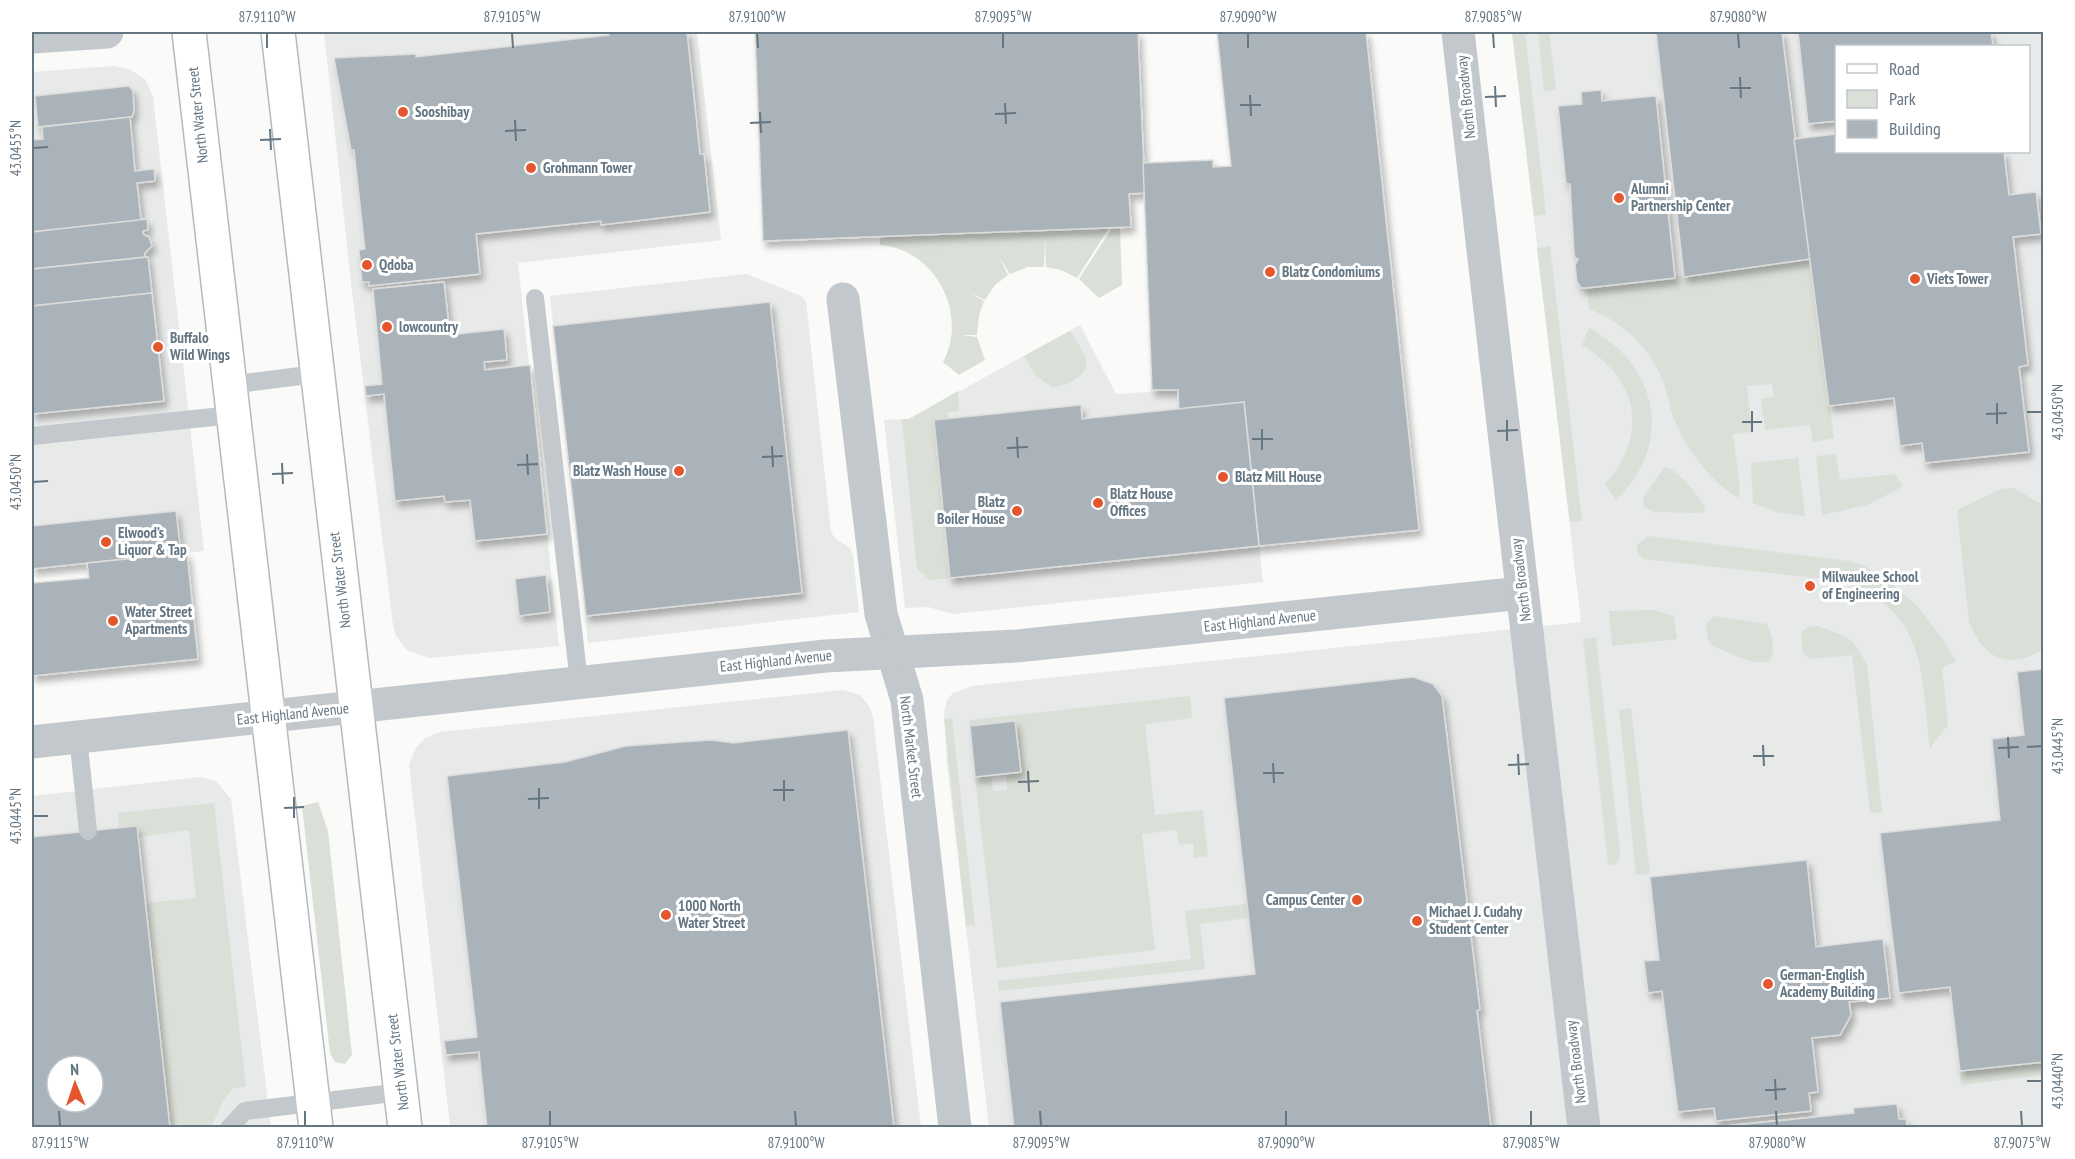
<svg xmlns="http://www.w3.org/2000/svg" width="2075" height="1159" font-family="'PT Sans Narrow',sans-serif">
<defs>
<filter id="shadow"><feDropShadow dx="3.5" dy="6" stdDeviation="3" flood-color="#0004"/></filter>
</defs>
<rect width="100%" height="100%" fill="#fafaf8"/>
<g fill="#e8e9e9" fill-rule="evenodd">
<polygon points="324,32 697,32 721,240 518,263 559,646 429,658 407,650 396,636 393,625 352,292"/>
<path d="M1512,32H2043V1127H989L947,763L944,713L947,700L952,694L971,686L1581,622ZM1836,46H2028V152H1836Z"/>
<polygon points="114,66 129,69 145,79 153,96 204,551 32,569 32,72"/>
<polygon points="747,274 801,296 806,301 831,532 835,538 850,548 853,555 859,612 588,643 550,296"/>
<polygon points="1080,325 1116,394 1178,390 1179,409 1244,402 1263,582 953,614 928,607 905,608 884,420 909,419"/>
<polygon points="843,690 860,695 870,707 873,717 921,1127 450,1127 409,764 416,748 425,738 440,732"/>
<path d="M200,777L216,781L231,799L271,1127H32V796ZM57,1066H93V1102H57Z"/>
</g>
<g fill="#dadfd7">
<polygon points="1512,32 1525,32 1546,214 1534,216"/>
<polygon points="1538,32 1549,32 1556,90 1544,91"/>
<polygon points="1120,227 1122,285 1099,298 1079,279 1112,228"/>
<path d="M1109,228L1077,278L1061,270L1046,267L1045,239L1044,267H1028L1010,274L998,255L1008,275L995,285L985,300L970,293L984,301L979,315L977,335H961L977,337L985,360L959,375L943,362C969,314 935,249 880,245V236Z"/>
<polygon points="1550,246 1582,521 1570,522 1537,248"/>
<path d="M1810,259L1834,438L1813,442L1810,425L1765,430L1761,399L1774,397L1772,384L1747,386L1752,432L1733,434L1740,487L1739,498C1709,480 1686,450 1673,416C1669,405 1667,392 1663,381C1649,347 1623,322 1589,309L1587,288Z"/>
<path d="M1589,328C1658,365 1675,443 1616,500L1605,484C1650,435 1638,378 1582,345Z"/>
<path d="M1070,331C1075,339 1081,347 1085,356C1092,375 1067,386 1052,387L1035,375L1024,356Z"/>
<polygon points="958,391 959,411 948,412 949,419 934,421 950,578 930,580 917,569 902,419 909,419"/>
<polygon points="1836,454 1840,480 1895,474 1903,486 1870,504 1822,515 1816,456"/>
<polygon points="1798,458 1805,516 1777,512 1753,503 1751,463"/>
<path d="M1665,467C1675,467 1705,501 1705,510L1701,513L1654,512L1644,506L1643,498Z"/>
<path d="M2014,488L2044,506L2043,649C2008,671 1984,659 1969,622L1957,510L2001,489Z"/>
<path d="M1648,536L1848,561L1863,565L1898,589L1918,607L1944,641L1956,661L1942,668L1948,725L1930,748C1921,672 1927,612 1843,581L1643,559L1637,552V545Z"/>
<polygon points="1654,610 1674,616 1677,639 1612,646 1609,611"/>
<path d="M1714,616L1767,624C1791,685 1740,658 1712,645L1708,640L1706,624Z"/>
<polygon points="1818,626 1842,635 1853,642 1867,664 1882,813 1870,812 1852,655 1810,659 1803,654 1801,632 1808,627"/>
<polygon points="1596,637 1620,853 1619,861 1614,866 1608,864 1607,854 1583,639"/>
<polygon points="1190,696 1192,718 1145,724 1155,815 1203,810 1208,856 1194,858 1193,843 1179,845 1177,830 1142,834 1155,950 997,968 975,777 991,776 993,791 1007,790 1006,774 1021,772 1015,721 970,726 969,720"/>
<polygon points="1631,708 1650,874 1636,875 1619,710"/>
<polygon points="952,718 975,925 966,926 944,719"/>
<polygon points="318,802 328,831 352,1055 345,1064 335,1062 330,1053 302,806"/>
<polygon points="214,803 246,1087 233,1088 222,1103 211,1127 170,1127 146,903 196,898 189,830 139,837 137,826 119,828 118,813"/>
<polygon points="1247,904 1248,918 1200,924 1205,969 999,991 998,981 1191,959 1185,911"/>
<polygon points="2043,1062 2043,1075 1961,1085 1960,1071"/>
</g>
<g fill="#aab3b9" stroke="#dcdcda" stroke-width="1.5" fill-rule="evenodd" filter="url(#shadow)">
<polygon points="608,32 687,32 700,154 704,154 710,212 601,225 601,221 476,234 480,274 369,286 369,282 362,282 359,250 365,249 354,150 351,150 334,58 416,54 416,57 609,35"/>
<polygon points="755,32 1138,32 1145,193 1129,194 1131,227 763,241"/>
<polygon points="1217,32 1366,32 1419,530 1259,546 1244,402 1179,409 1178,390 1152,390 1143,163 1213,160 1213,167 1231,166"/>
<polygon points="1656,32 1782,32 1810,259 1684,277"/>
<polygon points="1798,32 1991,32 1993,46 1836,46 1836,121 1808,124"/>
<polygon points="129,86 133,91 134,111 132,117 38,127 35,96"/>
<polygon points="1601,90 1602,101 1656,96 1675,278 1587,288 1581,288 1577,282 1575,265 1578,259 1575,258 1574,252 1570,184 1566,184 1558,106 1582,104 1581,92"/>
<polygon points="130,117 135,171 154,169 155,181 137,183 141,220 32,232 32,140 43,139 42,127"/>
<polygon points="1836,134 1836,152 2004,152 2009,195 2036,192 2041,234 2013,237 2028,365 2019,367 2029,452 1925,463 1922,443 1900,446 1894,398 1829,406 1794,139"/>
<polygon points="147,219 148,230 143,231 143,234 149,237 152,246 145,253 145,257 32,269 32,232"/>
<polygon points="148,257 152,293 32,306 32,269"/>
<polygon points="444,282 450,335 504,329 507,360 484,362 485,370 530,365 547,534 475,541 470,500 445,502 444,496 395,501 384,394 366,396 365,386 382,384 373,289"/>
<polygon points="152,293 164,401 32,414 32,306"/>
<polygon points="770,302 802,593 586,616 553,326"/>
<polygon points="1244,402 1259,546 950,578 934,420 1081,405 1082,419"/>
<polygon points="176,511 181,553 32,569 32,526"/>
<polygon points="187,553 198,659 32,676 32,583 89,578 87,563"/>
<polygon points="546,575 550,612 519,616 515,579"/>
<polygon points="2044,669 2044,1062 1960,1071 1950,987 1899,993 1880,833 2000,820 1992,739 2024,735 2017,672"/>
<polygon points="1413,677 1433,684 1442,696 1480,1010 1477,1011 1491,1128 1014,1128 1000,1002 1255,974 1224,698"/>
<polygon points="1015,721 1021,772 975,777 970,726"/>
<polygon points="848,730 894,1128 487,1128 479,1052 446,1055 444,1041 477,1037 447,776 565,762 626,746 711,740 733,743"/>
<path d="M137,826L170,1128H32V837ZM57,1066H93V1102H57Z"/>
<polygon points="1807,860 1816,947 1883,939 1890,998 1849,1002 1851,1015 1840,1035 1812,1038 1818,1092 1809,1093 1811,1111 1716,1121 1714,1108 1678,1112 1662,991 1648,993 1644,961 1659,960 1650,877"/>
<polygon points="1897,1104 1899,1119 1906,1119 1907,1128 1707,1128 1854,1113 1853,1108"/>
</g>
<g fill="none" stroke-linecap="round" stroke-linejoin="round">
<defs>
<g id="secondary">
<polyline points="189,32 316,1128"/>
<polyline points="278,32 405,1128"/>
</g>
</defs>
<use href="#secondary" stroke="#b3babf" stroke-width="36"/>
<g stroke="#c3c8cc" stroke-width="18">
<polyline points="535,298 579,682"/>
<polyline points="229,385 316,374"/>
<polyline points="32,436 232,415"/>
<polyline points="78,737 88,831"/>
<polyline points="229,1128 245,1111 401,1092"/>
</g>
<g stroke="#c3c8cc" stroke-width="33">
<polyline points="843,299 881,614 907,700 955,1128"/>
<polyline points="32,742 826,656 1016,646 1522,593"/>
</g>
<g stroke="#c3c8cc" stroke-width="33">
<polyline points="1458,32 1584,1128"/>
<polyline points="32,37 107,32"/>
</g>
<use href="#secondary" stroke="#fff" stroke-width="33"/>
</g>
<path fill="none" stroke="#657683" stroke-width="2" d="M267,33V48M512,33L513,48M757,33L758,48M1003,33V48M1248,33V48M1493,33L1494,48M1738,33L1739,48M1740,77L1741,98M1495,86L1496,107M1730,88H1751M1250,95L1251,116M1485,97L1506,96M1005,103L1006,124M1240,105H1261M760,112L761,133M995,114L1016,113M515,120L516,141M750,123L771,122M270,129L271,150M505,131L526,130M260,140L281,139M33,148L48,147M1997,403V424M1752,411V432M2027,412H2042M1986,414L2007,413M1507,420V441M1742,422H1762M1262,429V450M1497,431L1518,430M1017,437L1018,458M1252,439H1273M772,446L773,467M1007,448L1028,447M527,454L528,475M762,457L783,456M282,463L283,484M517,465L538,464M272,474L293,473M33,482L48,481M2008,737L2009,758M1763,745L1764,766M2027,747L2042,746M1998,748L2019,747M1518,754L1519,775M1753,756H1774M1273,763L1274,783M1508,765L1529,764M1028,771L1029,792M1263,773H1284M784,780V801M1018,782L1039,781M539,788V809M773,790H794M294,797V818M528,799L549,798M284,808L304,807M33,816H48M1775,1079L1776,1100M2027,1081H2042M1765,1090L1786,1089M59,1111L60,1126M305,1111V1126M550,1111V1126M795,1111L796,1126M1040,1111L1041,1126M1286,1111V1126M1531,1111V1126M1776,1111L1777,1126M2021,1111L2022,1126"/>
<g fill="#e4572e" stroke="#fff" stroke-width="2">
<circle cx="403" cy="112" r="6"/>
<circle cx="531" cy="168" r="6"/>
<circle cx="1619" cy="198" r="6"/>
<circle cx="367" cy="265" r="6"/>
<circle cx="1270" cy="272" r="6"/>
<circle cx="1915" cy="279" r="6"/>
<circle cx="387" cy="327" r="6"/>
<circle cx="158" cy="347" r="6"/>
<circle cx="679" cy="471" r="6"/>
<circle cx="1223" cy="477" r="6"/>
<circle cx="1098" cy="503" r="6"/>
<circle cx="1017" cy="511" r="6"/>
<circle cx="106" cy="542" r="6"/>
<circle cx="1810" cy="586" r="6"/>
<circle cx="113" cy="621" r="6"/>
<circle cx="1357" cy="900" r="6"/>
<circle cx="666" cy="915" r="6"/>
<circle cx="1417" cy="921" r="6"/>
<circle cx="1768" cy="984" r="6"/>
</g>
<g text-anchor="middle" stroke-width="6" stroke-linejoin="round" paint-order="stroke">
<g font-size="15" fill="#657683" stroke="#fff">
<text transform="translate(1466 97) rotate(-96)" y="5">North Broadway</text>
<text transform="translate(198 115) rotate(-96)" y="5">North Water Street</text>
<text transform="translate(340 580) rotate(-97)" y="5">North Water Street</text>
<text transform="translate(1521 580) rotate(-97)" y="5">North Broadway</text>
<text transform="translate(1260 621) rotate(-6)" y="5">East Highland Avenue</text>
<text transform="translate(776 661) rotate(-6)" y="5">East Highland Avenue</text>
<text transform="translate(293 714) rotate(-6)" y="5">East Highland Avenue</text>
<text transform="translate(911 747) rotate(83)" y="5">North Market Street</text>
<text transform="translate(398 1062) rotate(-97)" y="5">North Water Street</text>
<text transform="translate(1576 1062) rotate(-97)" y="5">North Broadway</text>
</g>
<g font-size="15" font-weight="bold" fill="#657683" stroke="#fff" text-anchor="start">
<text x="415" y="117">Sooshibay</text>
<text x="543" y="173">Grohmann Tower</text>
<text x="1631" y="194">Alumni<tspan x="1631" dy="17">Partnership Center</tspan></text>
<text x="379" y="270">Qdoba</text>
<text x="1282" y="277">Blatz Condomiums</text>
<text x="1927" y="284">Viets Tower</text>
<text x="399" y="332">lowcountry</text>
<text x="170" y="343">Buffalo<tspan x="170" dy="17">Wild Wings</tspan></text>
<text x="667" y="476" text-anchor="end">Blatz Wash House</text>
<text x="1235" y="482">Blatz Mill House</text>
<text x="1110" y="499">Blatz House<tspan x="1110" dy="17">Offices</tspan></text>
<text x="1005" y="507" text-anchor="end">Blatz<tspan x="1005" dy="17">Boiler House</tspan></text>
<text x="118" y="538">Elwood’s<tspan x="118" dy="17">Liquor &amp; Tap</tspan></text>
<text x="1822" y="582">Milwaukee School<tspan x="1822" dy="17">of Engineering</tspan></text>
<text x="125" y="617">Water Street<tspan x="125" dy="17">Apartments</tspan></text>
<text x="1345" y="905" text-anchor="end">Campus Center</text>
<text x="678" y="911">1000 North<tspan x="678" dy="17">Water Street</tspan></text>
<text x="1429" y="917">Michael J. Cudahy<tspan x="1429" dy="17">Student Center</tspan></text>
<text x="1780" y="980">German-English<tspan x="1780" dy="17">Academy Building</tspan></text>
</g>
</g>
<rect width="2075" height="1159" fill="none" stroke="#ffffff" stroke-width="66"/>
<rect x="1835" y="45" width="195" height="108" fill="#ffffff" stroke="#c1c8cd" stroke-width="1.5"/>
<rect x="1847" y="64" width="30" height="9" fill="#ffffff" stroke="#c1c8cd" stroke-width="1.5"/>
<text x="1889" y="75" font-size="18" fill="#657683">Road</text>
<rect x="1847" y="90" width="30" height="18" fill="#dadfd7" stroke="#c1c8cd" stroke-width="1.5"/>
<text x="1889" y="105" font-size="18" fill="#657683">Park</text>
<rect x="1847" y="120" width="30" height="18" fill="#aab3b9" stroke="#c1c8cd" stroke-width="1.5"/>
<text x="1889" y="135" font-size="18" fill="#657683">Building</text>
<g transform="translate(75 1084) rotate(358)"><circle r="28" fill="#ffffff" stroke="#c1c8cd" stroke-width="1.5"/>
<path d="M0-4.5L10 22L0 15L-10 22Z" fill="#e4572e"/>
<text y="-9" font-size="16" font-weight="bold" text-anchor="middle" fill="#657683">N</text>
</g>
<rect x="33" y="33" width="2009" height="1093" fill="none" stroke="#657683" stroke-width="2"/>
<g font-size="15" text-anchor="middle" fill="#657683">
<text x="267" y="22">87.9110°W</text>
<text x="512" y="22">87.9105°W</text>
<text x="757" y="22">87.9100°W</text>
<text x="1003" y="22">87.9095°W</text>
<text x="1248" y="22">87.9090°W</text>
<text x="1493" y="22">87.9085°W</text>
<text x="1738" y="22">87.9080°W</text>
<text transform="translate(16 148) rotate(-90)" y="5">43.0455°N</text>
<text transform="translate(2058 412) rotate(-90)" y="5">43.0450°N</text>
<text transform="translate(16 482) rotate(-90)" y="5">43.0450°N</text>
<text transform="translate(2058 746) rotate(-90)" y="5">43.0445°N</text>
<text transform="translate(16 816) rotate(-90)" y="5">43.0445°N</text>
<text transform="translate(2058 1081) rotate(-90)" y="5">43.0440°N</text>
<text x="60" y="1148">87.9115°W</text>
<text x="305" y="1148">87.9110°W</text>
<text x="550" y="1148">87.9105°W</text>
<text x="796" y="1148">87.9100°W</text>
<text x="1041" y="1148">87.9095°W</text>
<text x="1286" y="1148">87.9090°W</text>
<text x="1531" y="1148">87.9085°W</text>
<text x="1777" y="1148">87.9080°W</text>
<text x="2022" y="1148">87.9075°W</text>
</g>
</svg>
